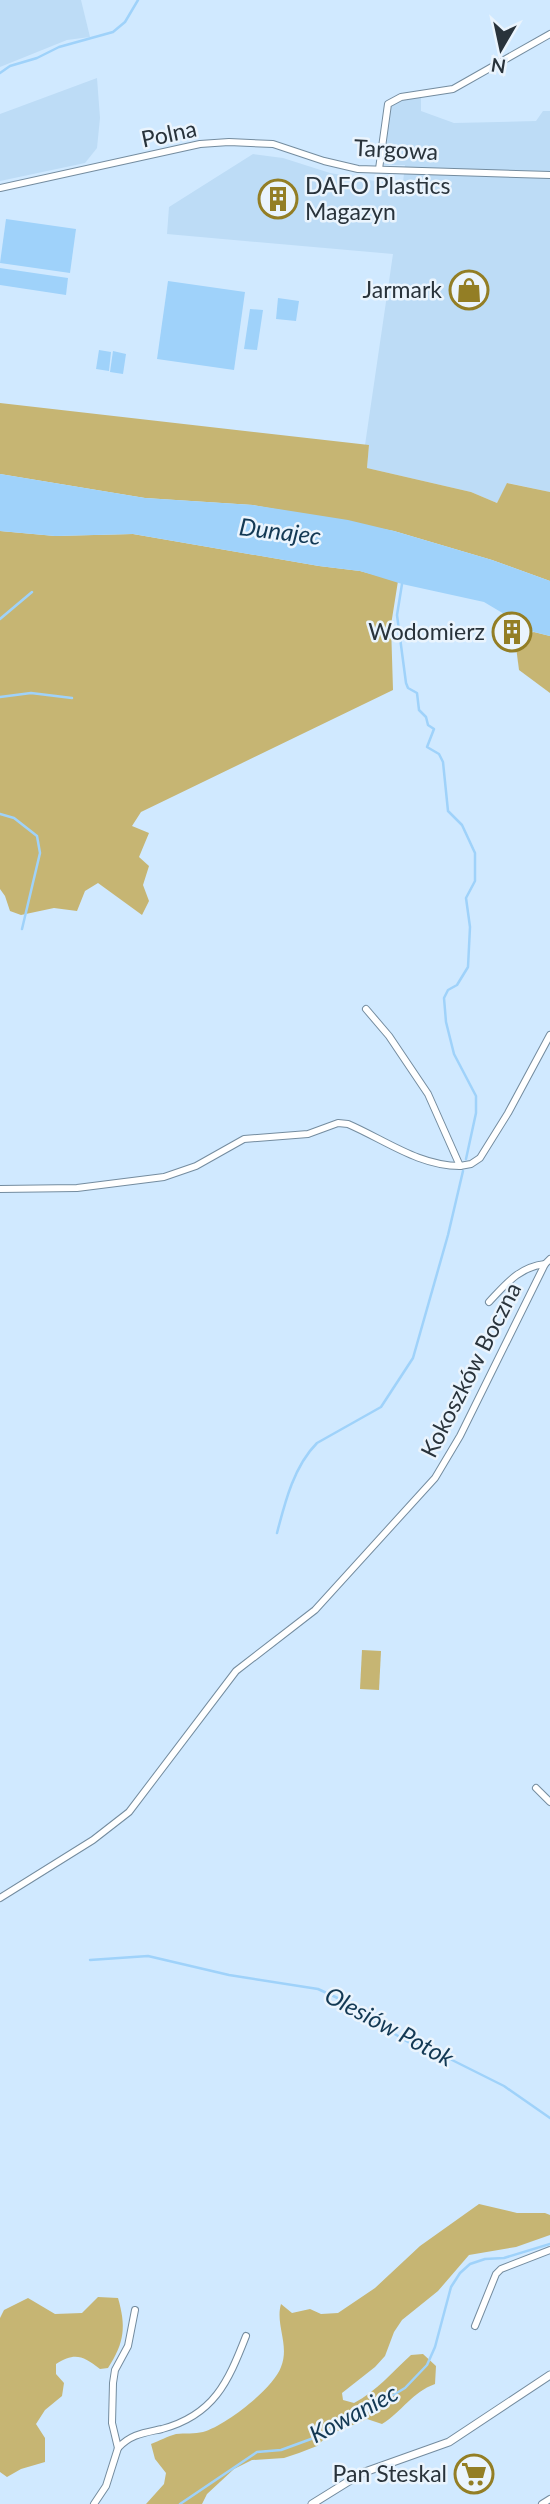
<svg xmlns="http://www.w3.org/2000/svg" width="550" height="2504" font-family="Lato,sans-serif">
<rect width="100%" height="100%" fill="#d0e9ff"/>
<g fill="#bddcf6">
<polygon points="0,0 81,0 90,37 67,40 0,67"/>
<polygon points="97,78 100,118 97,148 85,163 0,181 0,114"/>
<polygon points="421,97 421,111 454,123 536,121 543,111 550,111 550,492 508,483 497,503 471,492 367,468 369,445 365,445 393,254 167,234 169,207 253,154 283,158 330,173 375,181 403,182 405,165 384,165 387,113 390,103"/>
</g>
<g fill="#c6b573">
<polygon points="0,403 369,445 367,468 471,492 497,503 507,483 550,492 550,581 492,560 394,531 253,505 145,498 0,474"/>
<polygon points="0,531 55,536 133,534 319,566 360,571 398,581 391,625 393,690 141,812 132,826 149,833 139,857 149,866 143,885 149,901 142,915 98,883 85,891 77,911 54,908 21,915 10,911 5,896 0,889"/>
<polygon points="534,632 550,636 550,693 519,670 515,639"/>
<polygon points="362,1650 381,1651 379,1690 360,1689"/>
<path d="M479,2204L517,2213H545L550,2215V2235L516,2247L469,2255L438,2291L402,2320L394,2332L385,2356L375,2367L342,2393L343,2400L354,2403C377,2391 392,2372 411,2355L423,2354L436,2366L435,2384C412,2392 402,2412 382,2424L367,2419L328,2435L317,2446L299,2453L284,2458L252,2460L234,2469L207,2494L202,2504H146L164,2484L166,2473L155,2459L151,2444C159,2441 168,2436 176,2434C185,2433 195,2434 203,2432C225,2426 273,2389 281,2367C290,2345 275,2325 281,2304L292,2313L310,2309L321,2314L338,2313L375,2288L420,2246Z"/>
<path d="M98,2297L118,2298C126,2326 125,2342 108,2368L100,2369C83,2356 75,2352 56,2364V2374L64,2383L62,2396L45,2410L36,2424L45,2438V2462L21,2469L7,2477L0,2472V2318L4,2310L28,2298L55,2314L82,2313Z"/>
</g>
<g fill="#9fd2fa">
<polygon points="6,219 76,229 70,273 0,263"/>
<polygon points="0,268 68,278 66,295 0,285"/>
<polygon points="168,281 245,292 234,370 157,359"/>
<polygon points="278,298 299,301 296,321 276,319"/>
<polygon points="250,309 263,310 257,350 244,349"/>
<polygon points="99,350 111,352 109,371 96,369"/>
<polygon points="113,351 126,354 123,374 110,372"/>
<polygon points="0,474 145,498 253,505 348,520 394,531 492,560 550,581 550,636 534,632 484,602 402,584 360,571 319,566 133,534 55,536 0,531"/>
</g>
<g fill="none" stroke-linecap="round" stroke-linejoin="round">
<g stroke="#9fd2fa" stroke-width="2.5">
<polyline points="0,73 10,66 37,58 59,47 113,32 125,22 138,0"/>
<polyline points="402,584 397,615 406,683 408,688 417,693 419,710 426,717 428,725 434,729 427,747 439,754 443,762 448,811 462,825 475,853 475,881 466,898 470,927 468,967 457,985 448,990 444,998 446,1022 454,1054 476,1096 476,1113 466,1159"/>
<polyline points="0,619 32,592"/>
<polyline points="0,697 31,693 72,698"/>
<polyline points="0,814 14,818 37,836 40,853 22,929"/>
<path d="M277,1533C285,1502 294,1466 317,1443L381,1407L413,1358L448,1235L463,1171"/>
<polyline points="90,1960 148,1956 229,1975 318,1989 357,2007 373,2021 408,2042 422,2045 504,2086 550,2118"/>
<polyline points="180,2504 257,2452 281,2450 311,2439 368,2410 405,2388 427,2365 435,2347 451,2287 460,2273 470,2264 485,2259 504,2258 550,2244"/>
</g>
<defs>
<g id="minor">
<polyline points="379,169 388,104 401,97 453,89 550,34"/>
<polyline points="0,188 200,144 229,142 273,144 324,161 358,169 550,175"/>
<polyline points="366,1009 389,1036 428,1094 460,1166 471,1164 480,1158 508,1113 550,1035"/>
<path d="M0,1189L77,1188L164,1177L196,1166L244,1139L308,1134L338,1123L348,1124C385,1140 419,1166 460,1166"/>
<path d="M489,1302C506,1284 519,1267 545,1264"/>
<polyline points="536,1788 550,1802"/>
<polyline points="0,1898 93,1840 129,1812 236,1671 315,1610 435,1478 460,1436 545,1264 550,1259"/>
<polyline points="475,2326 496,2274 501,2269 550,2250"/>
<path d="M118,2448C131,2434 144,2433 162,2429C214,2415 228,2382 246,2336"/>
<polyline points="94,2504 106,2486 118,2448 112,2423 113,2383 115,2370 128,2346 135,2310"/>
<polyline points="542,2504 550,2499"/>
</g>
<polyline id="tertiary" points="312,2504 362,2473 449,2442 550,2375"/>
</defs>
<use href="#minor" stroke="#748c9f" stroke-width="8"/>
<use href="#tertiary" stroke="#748c9f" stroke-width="9"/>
<use href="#minor" stroke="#fff" stroke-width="6"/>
<use href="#tertiary" stroke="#fff" stroke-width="7"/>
</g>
<defs>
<symbol id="building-ring" viewBox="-11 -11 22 22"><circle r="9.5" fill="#eaf4fd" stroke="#937e25" stroke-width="1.5"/><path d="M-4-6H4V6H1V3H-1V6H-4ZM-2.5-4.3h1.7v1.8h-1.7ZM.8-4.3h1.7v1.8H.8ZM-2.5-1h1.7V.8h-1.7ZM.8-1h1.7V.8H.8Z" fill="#937e25"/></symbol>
<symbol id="shop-ring" viewBox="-11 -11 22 22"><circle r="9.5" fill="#eaf4fd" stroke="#937e25" stroke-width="1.5"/><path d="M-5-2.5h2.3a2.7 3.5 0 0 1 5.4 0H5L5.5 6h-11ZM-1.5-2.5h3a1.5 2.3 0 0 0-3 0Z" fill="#937e25"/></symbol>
<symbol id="supermarket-ring" viewBox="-11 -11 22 22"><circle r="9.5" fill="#eaf4fd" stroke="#937e25" stroke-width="1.5"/><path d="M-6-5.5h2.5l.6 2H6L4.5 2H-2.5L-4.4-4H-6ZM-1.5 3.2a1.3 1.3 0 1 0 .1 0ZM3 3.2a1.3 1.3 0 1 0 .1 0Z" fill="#937e25"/></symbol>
</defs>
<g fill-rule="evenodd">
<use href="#building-ring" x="256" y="177" width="44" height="44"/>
<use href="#shop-ring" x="447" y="268" width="44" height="44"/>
<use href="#building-ring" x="490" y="610" width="44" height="44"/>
<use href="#supermarket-ring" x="452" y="2452" width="44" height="44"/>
</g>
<g text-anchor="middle" stroke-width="5" stroke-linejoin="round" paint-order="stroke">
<g font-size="23" fill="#29333b" stroke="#eaf4fd">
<text transform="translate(169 134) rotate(-12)" y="8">Polna</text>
<text transform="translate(396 150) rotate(3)" y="8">Targowa</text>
<text transform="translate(471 1370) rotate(-63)" y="8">Kokoszków Boczna</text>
</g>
<g font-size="23" fill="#29333b" stroke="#eaf4fd" text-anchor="end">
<text x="305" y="194" text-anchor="start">DAFO Plastics<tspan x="305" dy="26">Magazyn</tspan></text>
<text x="442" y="298">Jarmark</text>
<text x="485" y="640">Wodomierz</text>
<text x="447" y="2482">Pan Steskal</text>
</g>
<g font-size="24" font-style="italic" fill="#133954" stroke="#eaf4fd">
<text transform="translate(280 532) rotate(7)" y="8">Dunajec</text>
<text transform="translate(389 2027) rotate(28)" y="8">Olesiów Potok</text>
<text transform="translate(354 2414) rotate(-28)" y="8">Kowaniec</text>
</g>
</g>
<g transform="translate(501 49) rotate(189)" stroke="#eaf4fd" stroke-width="5" paint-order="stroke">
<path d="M0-5L12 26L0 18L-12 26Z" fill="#29333b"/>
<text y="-10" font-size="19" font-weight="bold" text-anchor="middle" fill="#29333b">N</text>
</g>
</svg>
